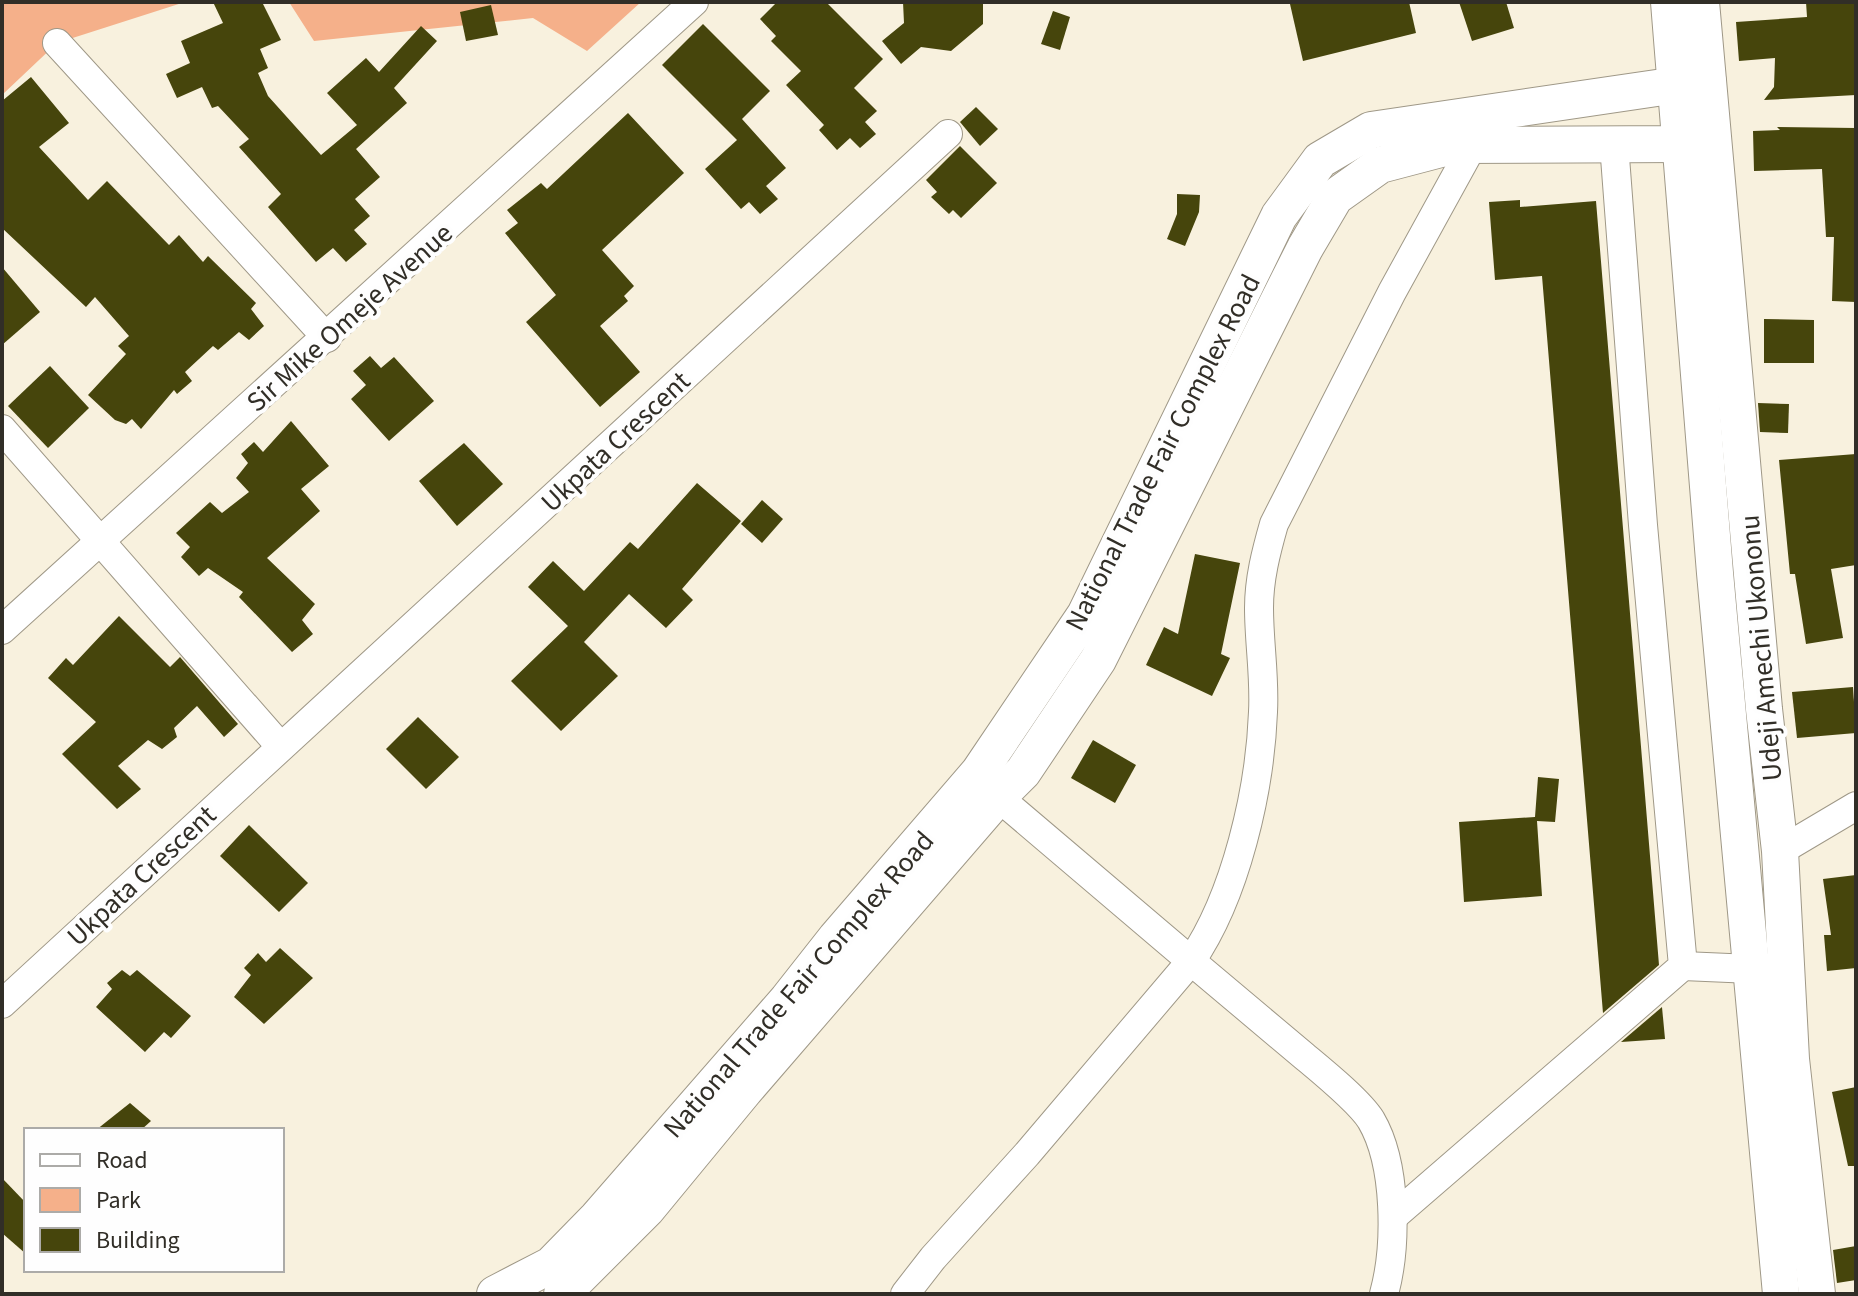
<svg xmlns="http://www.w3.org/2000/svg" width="1858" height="1296" font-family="'Source Sans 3',sans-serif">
<rect width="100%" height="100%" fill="#f8f1de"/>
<g fill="#f5b08a">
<polygon points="2,2 185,2 57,43 2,95"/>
<polygon points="289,2 641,2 587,51 533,18 314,41"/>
</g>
<g fill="#46450c">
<polygon points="213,2 262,2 281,40 260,49 268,68 258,73 268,96 321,155 357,125 327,93 366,58 379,72 421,26 437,41 394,88 407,103 356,149 380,177 355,199 370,216 354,230 367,244 346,262 333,248 316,262 268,207 281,194 239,147 249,139 218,106 212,108 202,87 177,98 166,74 190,63 181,41 223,23"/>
<polygon points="777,2 826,2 883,59 854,88 877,111 865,122 876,134 860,148 850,138 837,150 819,130 824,125 786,85 801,71 771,41 776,36 760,19"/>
<polygon points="903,2 983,2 983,24 951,51 921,47 901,64 882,41 904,23"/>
<polygon points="1299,2 1409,2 1416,33 1303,61 1290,4"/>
<polygon points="1459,2 1506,2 1514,28 1472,41"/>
<polygon points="1806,2 1855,2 1856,95 1764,100 1774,87 1775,58 1739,61 1736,22 1807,17"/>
<polygon points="491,5 498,35 466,41 460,12"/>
<polygon points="1053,11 1070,17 1060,50 1041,44"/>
<polygon points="703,24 770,91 742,119 786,168 766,186 778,199 760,214 749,202 741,209 705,169 737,140 662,65"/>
<polygon points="31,77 69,123 39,147 88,200 107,181 169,245 179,235 203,262 208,256 256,303 251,309 264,326 249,340 239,332 218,350 213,346 185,372 192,381 177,394 174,390 141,429 132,419 126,424 115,420 88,395 126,354 118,346 129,336 95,297 86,307 2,228 2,101"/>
<polygon points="976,107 998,129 980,146 960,122"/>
<polygon points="628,113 684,173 602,250 634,286 624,296 628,301 600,326 640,372 600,407 526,322 556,295 505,233 518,223 507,210 541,183 547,189"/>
<polygon points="1777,127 1856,128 1856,302 1832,301 1834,237 1826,237 1822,169 1754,171 1753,131 1780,130"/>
<polygon points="960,146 997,183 961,218 953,210 949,214 931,197 937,192 926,180"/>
<polygon points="1177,194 1200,195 1199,212 1185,246 1167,239 1177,214"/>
<polygon points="1520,200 1520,207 1596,201 1659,965 1603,1013 1542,276 1495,280 1489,202"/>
<polygon points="2,267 40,312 2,345"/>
<polygon points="1764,319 1814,320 1814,363 1764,363"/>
<polygon points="370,356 381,368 394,357 434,401 389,441 351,399 366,385 353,371"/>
<polygon points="50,366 89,408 48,448 8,406"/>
<polygon points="1758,403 1789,404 1788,433 1760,432"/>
<polygon points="291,421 329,466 301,489 320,511 267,558 315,604 302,620 313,634 292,652 239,597 243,592 208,568 199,576 181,557 190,547 176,533 210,502 222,513 249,492 236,478 248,463 241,454 254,442 263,452"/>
<polygon points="464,443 503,484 457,526 419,481"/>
<polygon points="1856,454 1856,565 1831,569 1843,638 1806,644 1795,574 1790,574 1779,460"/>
<polygon points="697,483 741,521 682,589 693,600 666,628 629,594 584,642 618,676 561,731 511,681 568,626 528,587 553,561 584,591 630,542 638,549"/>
<polygon points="762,500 783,519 762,543 741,524"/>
<polygon points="1195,554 1240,563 1221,654 1230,658 1212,696 1146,665 1164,627 1178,634"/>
<polygon points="119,616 170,667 180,657 238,724 224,737 197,706 174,728 177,737 162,749 148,740 118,766 141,789 117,809 62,754 96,722 48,678 66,658 73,665"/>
<polygon points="1853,687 1856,733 1797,738 1792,692"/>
<polygon points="418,717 459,757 426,789 386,749"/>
<polygon points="1093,740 1136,765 1115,803 1071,778"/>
<polygon points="1538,777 1559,779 1555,822 1537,821 1542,896 1464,902 1459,822 1535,817"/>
<polygon points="249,825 308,883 279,912 220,856"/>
<polygon points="1856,875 1856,968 1827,971 1824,935 1831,935 1823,879"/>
<polygon points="280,948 313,978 264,1024 234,997 251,975 244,968 258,953 266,962"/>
<polygon points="122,970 130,976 137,970 191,1016 171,1038 164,1032 145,1052 96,1007 112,989 107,983"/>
<polygon points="1662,1007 1665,1039 1621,1042"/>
<polygon points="1856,1087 1856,1166 1848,1166 1832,1092"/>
<polygon points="130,1103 151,1121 141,1130 96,1130"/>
<polygon points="2,1178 26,1203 26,1254 2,1233"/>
<polygon points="1856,1246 1856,1280 1837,1283 1833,1250"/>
</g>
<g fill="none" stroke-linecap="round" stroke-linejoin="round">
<defs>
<g id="minor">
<polyline points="57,43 327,338"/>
<polyline points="2,429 280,746"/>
<polyline points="2,630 694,2"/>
<path d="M998,797L1191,961C1236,896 1260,790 1263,712C1265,677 1259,643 1259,608C1259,579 1266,552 1274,524L1392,292L1474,143"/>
<polyline points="1780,851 1856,806"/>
<polyline points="1683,966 1752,969"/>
<polyline points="2,1004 948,134"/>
<polyline points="1393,1217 1683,966 1643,525 1614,144"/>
<path d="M905,1294L933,1258L1027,1154L1191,961C1228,992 1266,1024 1304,1056C1322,1071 1359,1101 1371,1120C1397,1164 1397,1246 1384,1294"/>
</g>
<g id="major">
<polyline points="1669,2 1715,573 1781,1294"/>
<polyline points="1701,2 1764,709 1780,851 1791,1059 1817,1294"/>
<polyline points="495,1294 551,1265 597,1218 788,999 836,938 979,772 1085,615 1279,216 1320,160 1371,130 1677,85 1708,82"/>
<polyline points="562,1294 647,1209 745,1090 998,797 1023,772 1098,660 1305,248 1335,197 1380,165 1456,145 1682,144 1713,141"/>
</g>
</defs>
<use href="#minor" stroke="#9f9887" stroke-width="30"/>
<use href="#major" stroke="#9f9887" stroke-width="38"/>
<use href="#minor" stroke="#fff" stroke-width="28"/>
<use href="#major" stroke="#fff" stroke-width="36"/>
</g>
<g text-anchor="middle" stroke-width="8" stroke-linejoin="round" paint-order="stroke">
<g font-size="28" fill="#312e27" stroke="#fefefe">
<text transform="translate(349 317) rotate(-42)" y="10">Sir Mike Omeje Avenue</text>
<text transform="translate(615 441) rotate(-43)" y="10">Ukpata Crescent</text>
<text transform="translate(1162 452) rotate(-63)" y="10">National Trade Fair Complex Road</text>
<text transform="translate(1760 648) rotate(-95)" y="10">Udeji Amechi Ukononu</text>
<text transform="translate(141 875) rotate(-43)" y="10">Ukpata Crescent</text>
<text transform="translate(798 984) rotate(-49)" y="10">National Trade Fair Complex Road</text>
</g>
</g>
<rect width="1858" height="1296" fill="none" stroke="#312e27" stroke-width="8"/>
<rect x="24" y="1128" width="260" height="144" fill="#fefefe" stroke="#acaba8" stroke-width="2"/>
<rect x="40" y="1154" width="40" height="12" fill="#ffffff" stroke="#acaba8" stroke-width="2"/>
<text x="96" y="1168" font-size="24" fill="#312e27">Road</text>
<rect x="40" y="1188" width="40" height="24" fill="#f5b08a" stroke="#acaba8" stroke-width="2"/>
<text x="96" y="1208" font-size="24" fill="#312e27">Park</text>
<rect x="40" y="1228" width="40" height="24" fill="#46450c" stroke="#acaba8" stroke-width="2"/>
<text x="96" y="1248" font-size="24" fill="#312e27">Building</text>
</svg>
